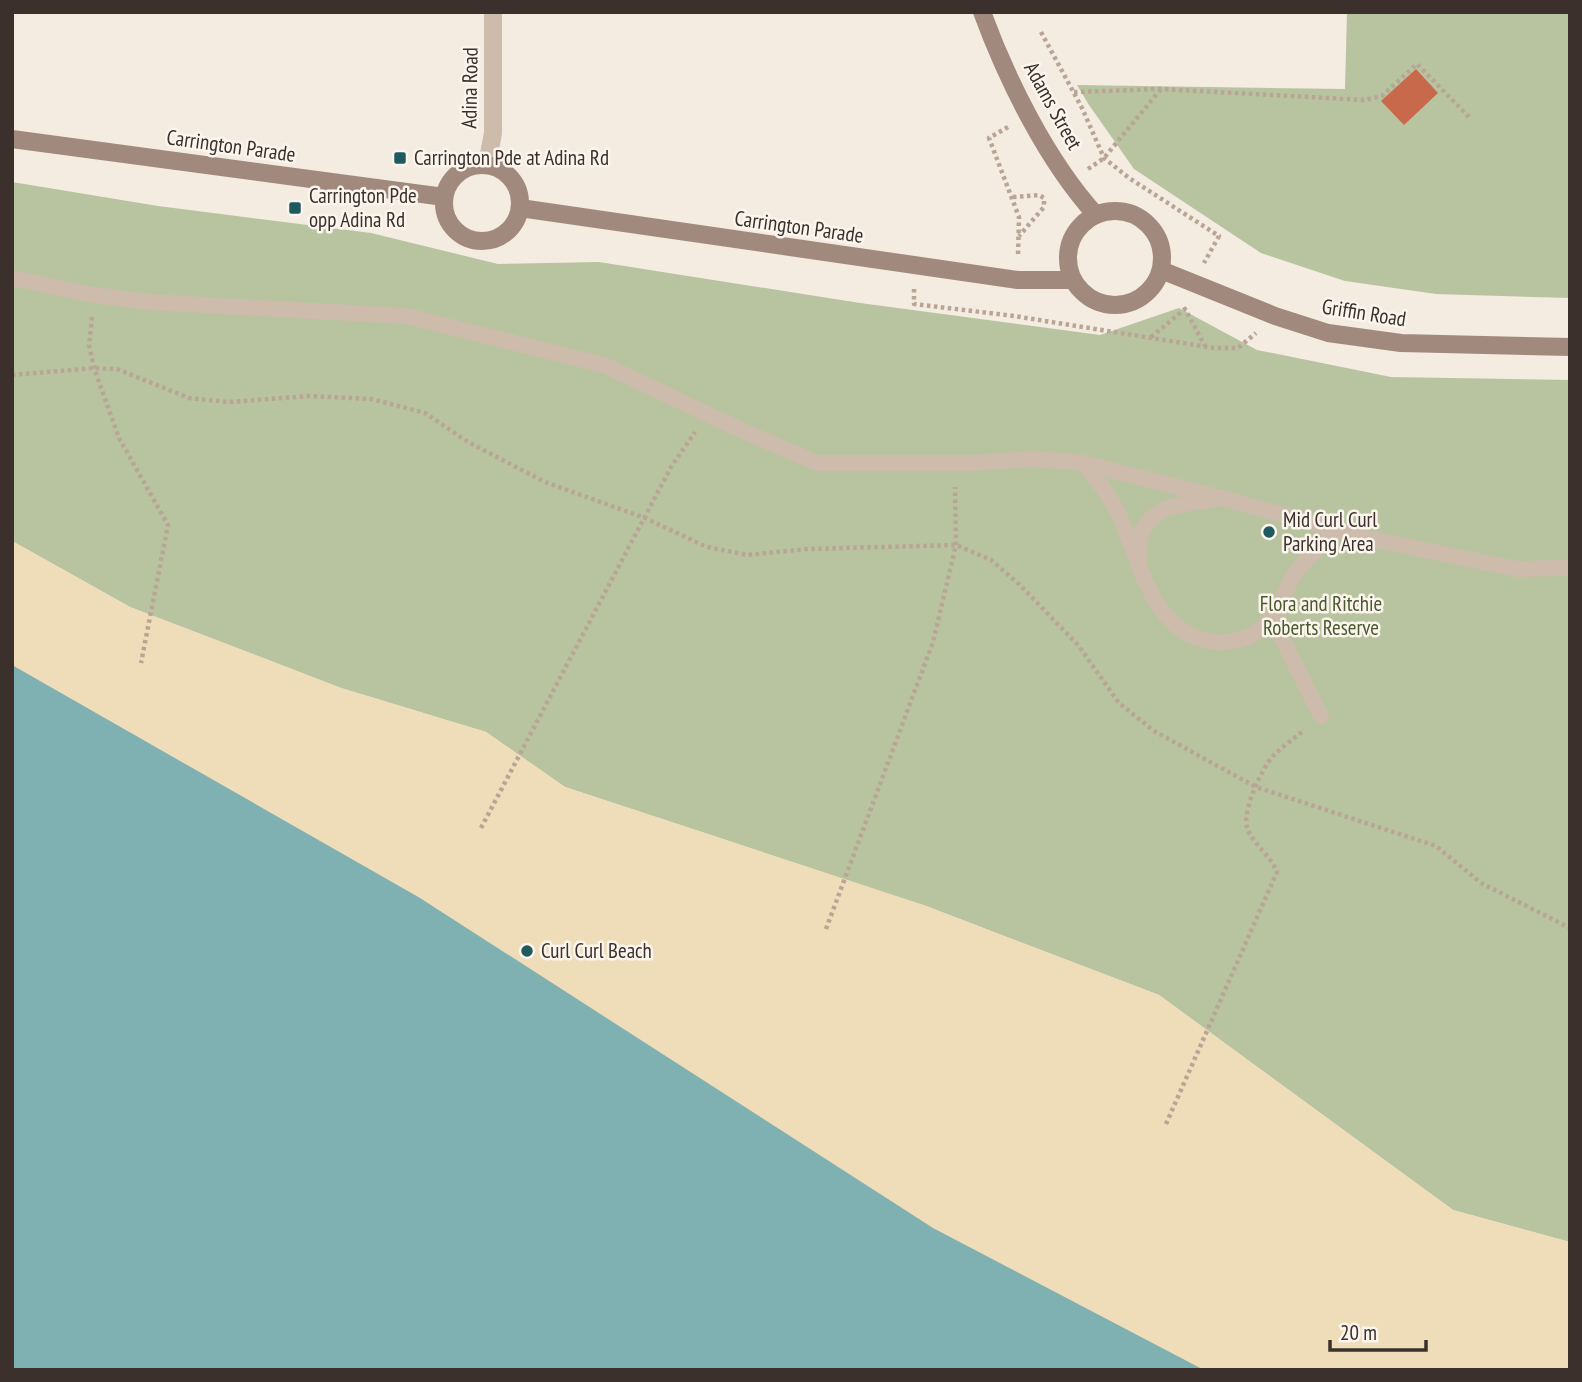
<svg xmlns="http://www.w3.org/2000/svg" width="1582" height="1382" font-family="'PT Sans Narrow',sans-serif">
<rect width="100%" height="100%" fill="#f4ebe1"/>
<g fill="#b8c4a0">
<polygon points="1347,12 1570,12 1570,298 1436,294 1345,281 1261,253 1134,169 1089,105 1077,85 1345,89"/>
<polygon points="12,182 158,206 371,233 498,264 599,262 860,303 1100,335 1179,308 1257,350 1391,377 1570,380 1570,1242 1453,1210 1159,995 926,906 565,787 486,732 341,688 130,607 12,541"/>
</g>
<polygon fill="#efdcb8" points="12,541 130,607 341,688 486,732 565,787 926,906 1159,995 1453,1210 1570,1242 1570,1370 593,1370 12,1022"/>
<polygon fill="#7fb0b2" points="12,665 420,898 933,1228 1204,1370 12,1370"/>
<polygon fill="#c8694b" points="1416,69 1438,93 1404,125 1381,101"/>
<g fill="none" stroke-linecap="round" stroke-linejoin="round">
<g stroke="#b9a596" stroke-width="4.5" stroke-dasharray="3.5 3.5" stroke-linecap="butt">
<polyline points="1041,32 1082,108 1104,158 1129,178 1219,236 1204,263"/>
<polyline points="1074,92 1161,89 1364,100 1382,96 1417,64 1471,119"/>
<polyline points="1008,127 989,138 1019,217 1018,256"/>
<polyline points="1088,169 1104,158 1161,89"/>
<polyline points="1013,197 1039,195 1044,198 1044,207 1019,236"/>
<polyline points="914,289 914,304 1014,316 1214,348 1238,348 1256,333"/>
<polyline points="92,317 89,345 94,368 119,438 168,525 141,663"/>
<polyline points="1151,337 1185,309 1205,346"/>
<polyline points="12,375 94,368 117,369 189,398 229,402 310,396 371,399 425,413 468,442 545,482 645,518 707,547 748,555 807,549 956,545 991,560 1020,585 1078,645 1119,703 1154,731 1256,787 1436,846 1481,883 1570,928"/>
<polyline points="481,828 671,467 695,432"/>
<polyline points="826,929 933,642 956,545 955,487"/>
<path d="M1166,1124L1277,872C1270,854 1252,844 1247,827C1242,811 1262,768 1273,756C1282,747 1293,739 1303,731"/>
</g>
<g stroke="#cdbbac" stroke-width="16">
<polyline points="12,278 94,295 149,302 406,316 604,365 743,431 817,463 970,463 1033,459 1083,463 1226,499 1361,537 1517,569 1570,568"/>
<path d="M1083,463C1097,479 1108,493 1117,511C1140,558 1151,635 1214,642C1229,643 1247,640 1259,630C1279,615 1283,591 1296,572C1308,556 1324,544 1338,530"/>
<path d="M1139,559C1135,509 1173,504 1213,500"/>
<polyline points="1272,618 1321,716"/>
</g>
<polyline stroke="#cdbbac" stroke-width="18" points="487,165 493,133 493,12"/>
<g stroke="#a18a7d" stroke-width="18">
<path d="M982,12C1007,80 1047,161 1096,215"/>
<polyline points="12,139 444,197"/>
<circle cx="482" cy="203" r="38"/>
<polyline points="520,208 1018,280 1073,280"/>
<circle cx="1115" cy="258" r="47"/>
<polyline points="1161,270 1275,316 1328,333 1401,343 1570,347"/>
</g>
</g>
<g fill="#1f5a5e" stroke="#fbf5ee" stroke-width="2.5">
<rect x="393" y="151" width="14" height="14" rx="3.5"/>
<rect x="288" y="201" width="14" height="14" rx="3.5"/>
<circle cx="1269" cy="532" r="7"/>
<circle cx="527" cy="951" r="7"/>
</g>
<g text-anchor="middle" stroke-width="5" stroke-linejoin="round" paint-order="stroke">
<g font-size="21" fill="#3b302b" stroke="#fbf5ee">
<text transform="translate(470 88) rotate(-89)" y="7">Adina Road</text>
<text transform="translate(1053 106) rotate(61)" y="7">Adams Street</text>
<text transform="translate(231 146) rotate(8)" y="7">Carrington Parade</text>
<text transform="translate(799 227) rotate(8)" y="7">Carrington Parade</text>
<text transform="translate(1364 313) rotate(9)" y="7">Griffin Road</text>
</g>
<g font-size="21" fill="#3b302b" stroke="#fbf5ee" text-anchor="start">
<text x="414" y="165">Carrington Pde at Adina Rd</text>
<text x="309" y="203">Carrington Pde<tspan x="309" dy="24">opp Adina Rd</tspan></text>
<text x="1283" y="527">Mid Curl Curl<tspan x="1283" dy="24">Parking Area</tspan></text>
<text x="541" y="958">Curl Curl Beach</text>
</g>
<g font-size="21" fill="#4a5a2e" stroke="#fbf5ee">
<text x="1321" y="611">Flora and Ritchie<tspan x="1321" dy="24">Roberts Reserve</tspan></text>
</g>
</g>
<rect width="1582" height="1382" fill="none" stroke="#3b302b" stroke-width="28"/>
<path d="M1330 1340v10h96v-10" fill="none" stroke="#3b302b" stroke-width="3.5"/>
<text x="1340" y="1340" font-size="21" fill="#3b302b" stroke="#fbf5ee" stroke-width="5" paint-order="stroke">20 m</text>
</svg>
